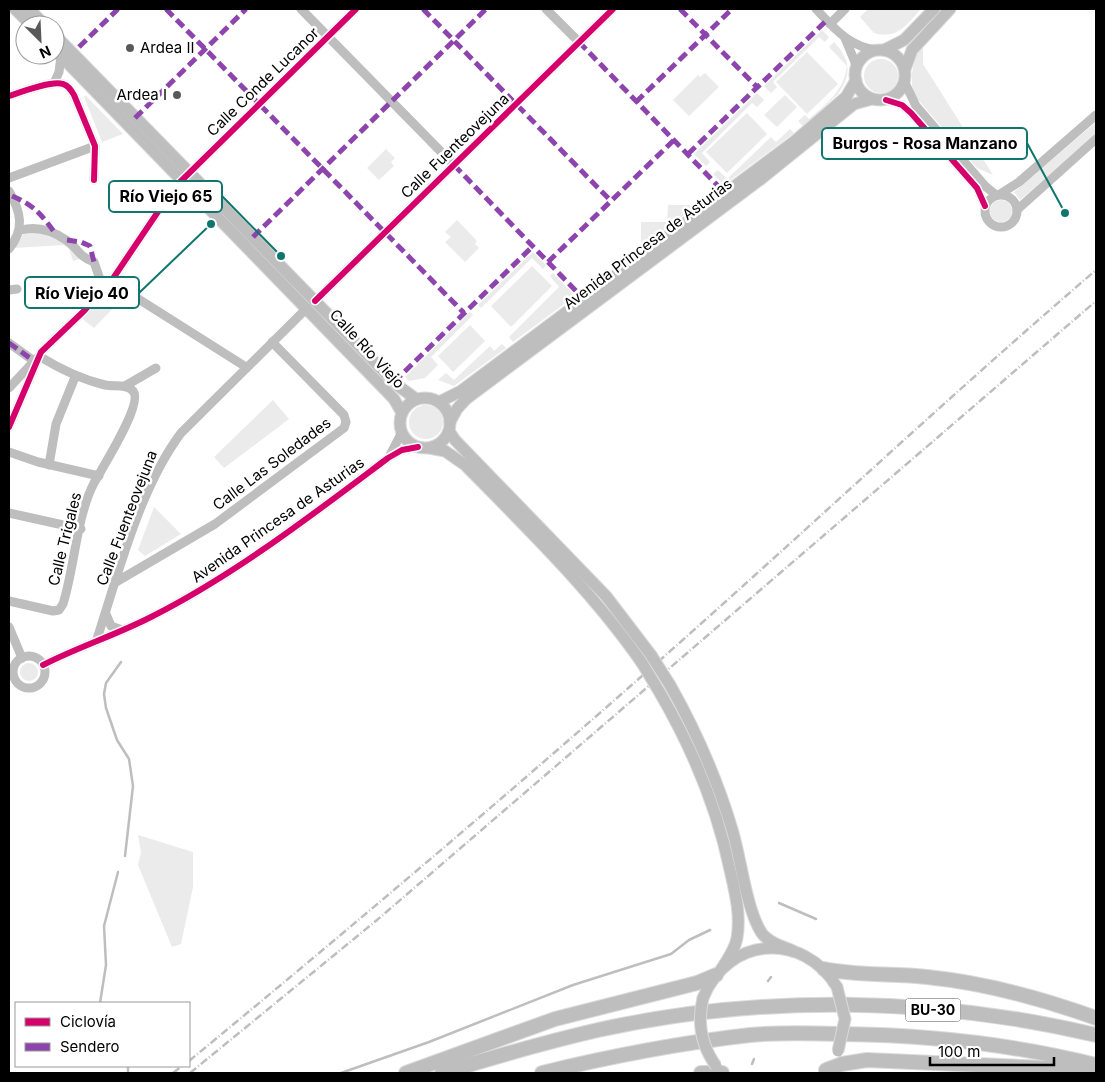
<svg xmlns="http://www.w3.org/2000/svg" width="1105" height="1082" font-family="Inter,sans-serif">
<rect width="100%" height="100%" fill="#fff"/>
<g fill="#ebebeb">
<path d="M868,9H921C907,24 898,40 874,33L860,17Z"/>
<polygon points="822,30 829,37 825,42 819,37 773,82 777,87 771,93 764,86"/>
<path d="M834,42C850,59 853,75 837,95L803,126L798,121L805,115L809,119C827,103 844,91 847,66L829,47Z"/>
<path d="M923,43V64L993,175L977,168L914,95C909,77 913,59 923,43Z"/>
<polygon points="807,52 838,84 807,114 776,82"/>
<circle cx="881" cy="76" r="17"/>
<polygon points="705,73 719,87 689,116 673,100 698,75 700,77"/>
<polygon points="757,93 764,100 757,107 752,103 702,153 710,162 706,166 694,154"/>
<polygon points="85,95 86,96 123,134 102,142 84,97"/>
<polygon points="785,95 797,107 777,127 764,115"/>
<polygon points="747,113 767,134 727,173 706,152"/>
<polygon points="1096,122 1096,135 1020,200 1014,192"/>
<polygon points="790,129 794,133 724,185 713,174 718,170 727,179 771,137 776,142"/>
<polygon points="386,149 395,158 391,162 394,166 379,180 367,168"/>
<circle cx="1001" cy="211" r="11"/>
<polygon points="668,205 698,205 641,247 641,222 667,222"/>
<polygon points="457,220 477,241 475,244 479,248 465,262 445,242 451,237 445,232"/>
<path d="M25,232C54,233 61,238 80,259L73,261L69,249L64,245L14,248Z"/>
<polygon points="533,252 546,265 543,269 532,258 481,308 478,305"/>
<polygon points="532,266 552,286 511,327 491,306"/>
<polygon points="553,273 575,296 513,342 509,337 559,287 550,276"/>
<polygon points="110,291 123,298 94,328 80,317 106,292"/>
<polygon points="470,312 473,315 431,357 438,365 425,378 409,381 405,377"/>
<polygon points="470,325 485,341 453,372 438,356"/>
<polygon points="502,344 506,348 454,386 438,380 446,373 454,380 490,346 494,351"/>
<polygon points="273,400 289,419 224,468 214,457"/>
<circle cx="426" cy="422" r="17"/>
<polygon points="154,507 181,534 145,556 138,550"/>
<circle cx="29" cy="672" r="9"/>
<polygon points="138,835 193,852 193,887 181,944 172,947 138,865 141,852"/>
</g>
<g fill="none" stroke-linecap="round" stroke-linejoin="round">
<g stroke="#bebebe" stroke-width="2.5">
<polyline points="121,662 106,683 104,694 106,708 117,740 129,759 133,786 125,856"/>
<polyline points="779,903 816,919"/>
<polyline points="768,981 771,977"/>
<polyline points="100,1003 106,965 104,926 118,872"/>
<polyline points="752,1064 754,1059"/>
<polyline points="128,1066 128,1073"/>
<polyline points="341,1073 429,1042 573,985 671,954 689,940 710,930"/>
</g>
<defs>
<g id="major">
<polyline points="15,9 31,25"/>
<polyline points="29,9 45,25"/>
<polyline points="55,35 397,385 416,399"/>
<circle cx="880" cy="75" r="25"/>
<polyline points="55,50 394,399 402,413"/>
<polyline points="884,50 904,40 934,9"/>
<polyline points="905,69 912,50 950,9"/>
<circle cx="425" cy="423" r="25"/>
<polyline points="439,402 461,391 795,141 846,97 856,80"/>
<polyline points="450,422 457,409 466,399 761,179 854,104 872,99"/>
<polyline points="449,431 455,440 606,596 651,655"/>
<path d="M429,448L445,451L465,465C527,528 591,590 642,663"/>
<path d="M670,685C696,731 717,779 732,829C741,858 746,908 761,932C767,942 782,946 793,951"/>
<path d="M660,693C692,748 717,807 730,870C735,892 741,915 737,938C735,949 728,959 722,968"/>
<path d="M703,998C728,936 803,931 837,987"/>
</g>
<g id="highway">
<path d="M824,969C858,976 893,973 927,977C985,983 1041,998 1096,1018"/>
<polyline points="826,1070 842,1064 867,1060 1046,1068 1088,1073"/>
<polyline points="406,1073 555,1019 697,983 716,975"/>
<path d="M442,1073C494,1057 546,1042 598,1030C760,994 935,997 1096,1035"/>
<path d="M542,1073C611,1056 680,1043 750,1035C781,1032 811,1033 841,1034C927,1035 1013,1044 1096,1065"/>
<polyline points="701,1073 722,1073"/>
</g>
</defs>
<use href="#major" stroke="#dbdbdb" stroke-width="13"/>
<use href="#highway" stroke="#dbdbdb" stroke-width="16"/>
<g stroke="#bebebe" stroke-width="9">
<polyline points="301,9 454,165"/>
<polyline points="546,9 579,42"/>
<path d="M816,9C834,28 849,47 877,50"/>
<polyline points="830,24 845,9"/>
<polyline points="845,38 857,67"/>
<polyline points="54,83 59,72 61,56"/>
<polyline points="905,83 916,106 985,186 996,195"/>
<path d="M9,96C21,92 52,80 63,84C68,85 71,90 74,95L95,146L94,180"/>
<polyline points="886,100 902,105 911,113 977,188 985,206"/>
<polyline points="9,178 95,146"/>
<path d="M9,191C21,212 25,229 9,249"/>
<polyline points="1000,194 1019,182 1096,115"/>
<circle cx="1001" cy="211" r="16"/>
<polyline points="1017,210 1096,139"/>
<path d="M21,230C37,226 53,231 66,240C78,247 76,255 94,262L103,288"/>
<polyline points="110,281 246,367"/>
<polyline points="9,290 17,289"/>
<polyline points="315,301 613,9"/>
<polyline points="9,343 34,361"/>
<polyline points="125,386 156,368"/>
<polyline points="9,388 37,358"/>
<polyline points="9,427 41,352 84,311 114,277 174,188 356,9"/>
<polyline points="9,452 38,462 99,476"/>
<polyline points="390,455 402,432"/>
<polyline points="49,465 56,424 75,377"/>
<polyline points="9,513 81,529"/>
<polyline points="116,582 215,524 344,428 346,422 344,415 272,342"/>
<path d="M9,601L53,611L59,610L63,604C75,566 76,518 94,483C102,468 144,403 133,391C127,383 114,387 105,385C80,379 60,369 39,356"/>
<polyline points="106,614 111,626 122,630"/>
<polyline points="9,627 22,658"/>
<path d="M96,642C118,575 139,489 181,433L307,308"/>
<circle cx="29" cy="672" r="16"/>
<path d="M43,665C78,647 116,635 151,617C236,574 312,515 388,458L402,450L418,447"/>
</g>
<use href="#major" stroke="#bebebe" stroke-width="11"/>
<use href="#highway" stroke="#bebebe" stroke-width="14"/>
<g stroke="#bebebe" stroke-width="2.5" stroke-dasharray="8 2.5 1 2.5" stroke-linecap="butt">
<path d="M189,1061C348,930 505,797 659,661C806,531 948,397 1096,270"/>
<polyline points="173,1073 182,1066"/>
<polyline points="190,1073 377,920 1096,301"/>
</g>
<defs>
<g id="major-bridge">
<polyline points="651,655 670,685"/>
<polyline points="642,663 660,693"/>
<polyline points="837,987 845,1019 838,1051"/>
<path d="M703,998C697,1023 701,1045 716,1066"/>
</g>
</defs>
<use href="#major-bridge" stroke="#dbdbdb" stroke-width="13" stroke-linecap="butt"/>
<use href="#major-bridge" stroke="#bebebe" stroke-width="11"/>
<g stroke="#8e44ad" stroke-width="5" stroke-dasharray="10 5" stroke-linecap="butt">
<polyline points="166,9 464,313"/>
<polyline points="423,9 611,201"/>
<polyline points="680,9 757,87"/>
<polyline points="579,42 722,190"/>
<polyline points="79,47 118,9"/>
<polyline points="636,102 732,9"/>
<polyline points="135,118 246,9"/>
<polyline points="688,154 827,20"/>
<polyline points="454,165 580,295"/>
<path d="M12,196C34,205 41,214 55,233"/>
<polyline points="253,237 486,9"/>
<polyline points="67,240 81,242 90,246 94,262"/>
<polyline points="548,262 674,140"/>
<polyline points="9,343 34,361"/>
<polyline points="394,382 533,246"/>
</g>
<defs>
<g id="cycleway">
<path d="M9,96C21,92 52,80 63,84C68,85 71,90 74,95L95,146L94,180"/>
<polyline points="886,100 902,105 911,113 977,188 985,206"/>
<polyline points="315,301 613,9"/>
<polyline points="9,427 41,352 84,311 114,277 174,188 356,9"/>
<path d="M43,665C78,647 116,635 151,617C236,574 312,515 388,458L402,450L418,447"/>
</g>
</defs>
<use href="#cycleway" stroke="#fff" stroke-width="9"/>
<use href="#cycleway" stroke="#d6006c" stroke-width="6"/>
</g>
<g fill="#595959" stroke="#fff" stroke-width="2">
<circle cx="130" cy="48" r="5"/>
<circle cx="177" cy="95" r="5"/>
</g>
<g text-anchor="middle" stroke-width="5" stroke-linejoin="round" paint-order="stroke">
<rect fill="#fff" stroke="#4c4c4c" stroke-width="1" x="905.5" y="998.5" width="55" height="23" rx="4"/>
<g font-size="14" font-weight="bold" fill="#000">
<text x="933" y="1015">BU-30</text>
</g>
<g font-size="15" fill="#000" stroke="#fff" text-anchor="start">
<text x="140" y="53">Ardea II</text>
<text x="167" y="100" text-anchor="end">Ardea I</text>
</g>
<g font-size="15" fill="#000" stroke="#fff">
<text transform="translate(263 82) rotate(-44)" y="5">Calle Conde Lucanor</text>
<text transform="translate(455 146) rotate(-44)" y="5">Calle Fuenteovejuna</text>
<text transform="translate(648 244) rotate(-37)" y="5">Avenida Princesa de Asturias</text>
<text transform="translate(367 349) rotate(47)" y="5">Calle Río Viejo</text>
<text transform="translate(272 464) rotate(-37)" y="5">Calle Las Soledades</text>
<text transform="translate(127 518) rotate(-69)" y="5">Calle Fuenteovejuna</text>
<text transform="translate(278 520) rotate(-35)" y="5">Avenida Princesa de Asturias</text>
<text transform="translate(65 539) rotate(-76)" y="5">Calle Trigales</text>
</g>
</g>
<path fill="none" stroke="#0f766e" stroke-width="2" d="M1065 213L1027 143M281 256L222 196M211 224L139 293"/>
<g fill="#0f766e" stroke="#fff" stroke-width="2">
<circle cx="1065" cy="213" r="5"/>
<circle cx="281" cy="256" r="5"/>
<circle cx="211" cy="224" r="5"/>
</g>
<g fill="#fff" stroke="#0f766e" stroke-width="2">
<rect x="822" y="128" width="205" height="31" rx="5"/>
<rect x="109" y="181" width="113" height="31" rx="5"/>
<rect x="25" y="277" width="114" height="31" rx="5"/>
</g>
<g font-size="16" text-anchor="middle" font-weight="bold" fill="#000">
<text x="925" y="149">Burgos - Rosa Manzano</text>
<text x="166" y="202">Río Viejo 65</text>
<text x="82" y="299">Río Viejo 40</text>
</g>
<rect width="1105" height="1082" fill="none" stroke="#000000" stroke-width="20"/>
<rect x="15" y="1002" width="175" height="65" fill="#ffffff" stroke="#999999"/>
<rect x="25" y="1018" width="25" height="8" fill="#d6006c" stroke="#999999"/>
<text x="60" y="1027" font-size="15" fill="#000000">Ciclovía</text>
<rect x="25" y="1043" width="25" height="8" fill="#8e44ad" stroke="#999999"/>
<text x="60" y="1052" font-size="15" fill="#000000">Sendero</text>
<g transform="translate(40 40) rotate(156)"><circle r="24" fill="#ffffff" stroke="#999999"/>
<path d="M0-4L9 19L0 12L-9 19Z" fill="#595959"/>
<text y="-8" font-size="14" font-weight="bold" text-anchor="middle" fill="#000000">N</text>
</g>
<path d="M930 1057v8h124v-8" fill="none" stroke="#000000" stroke-width="2.5"/>
<text x="938" y="1057" font-size="15" fill="#000000" stroke="#ffffff" stroke-width="4" paint-order="stroke">100 m</text>
</svg>
